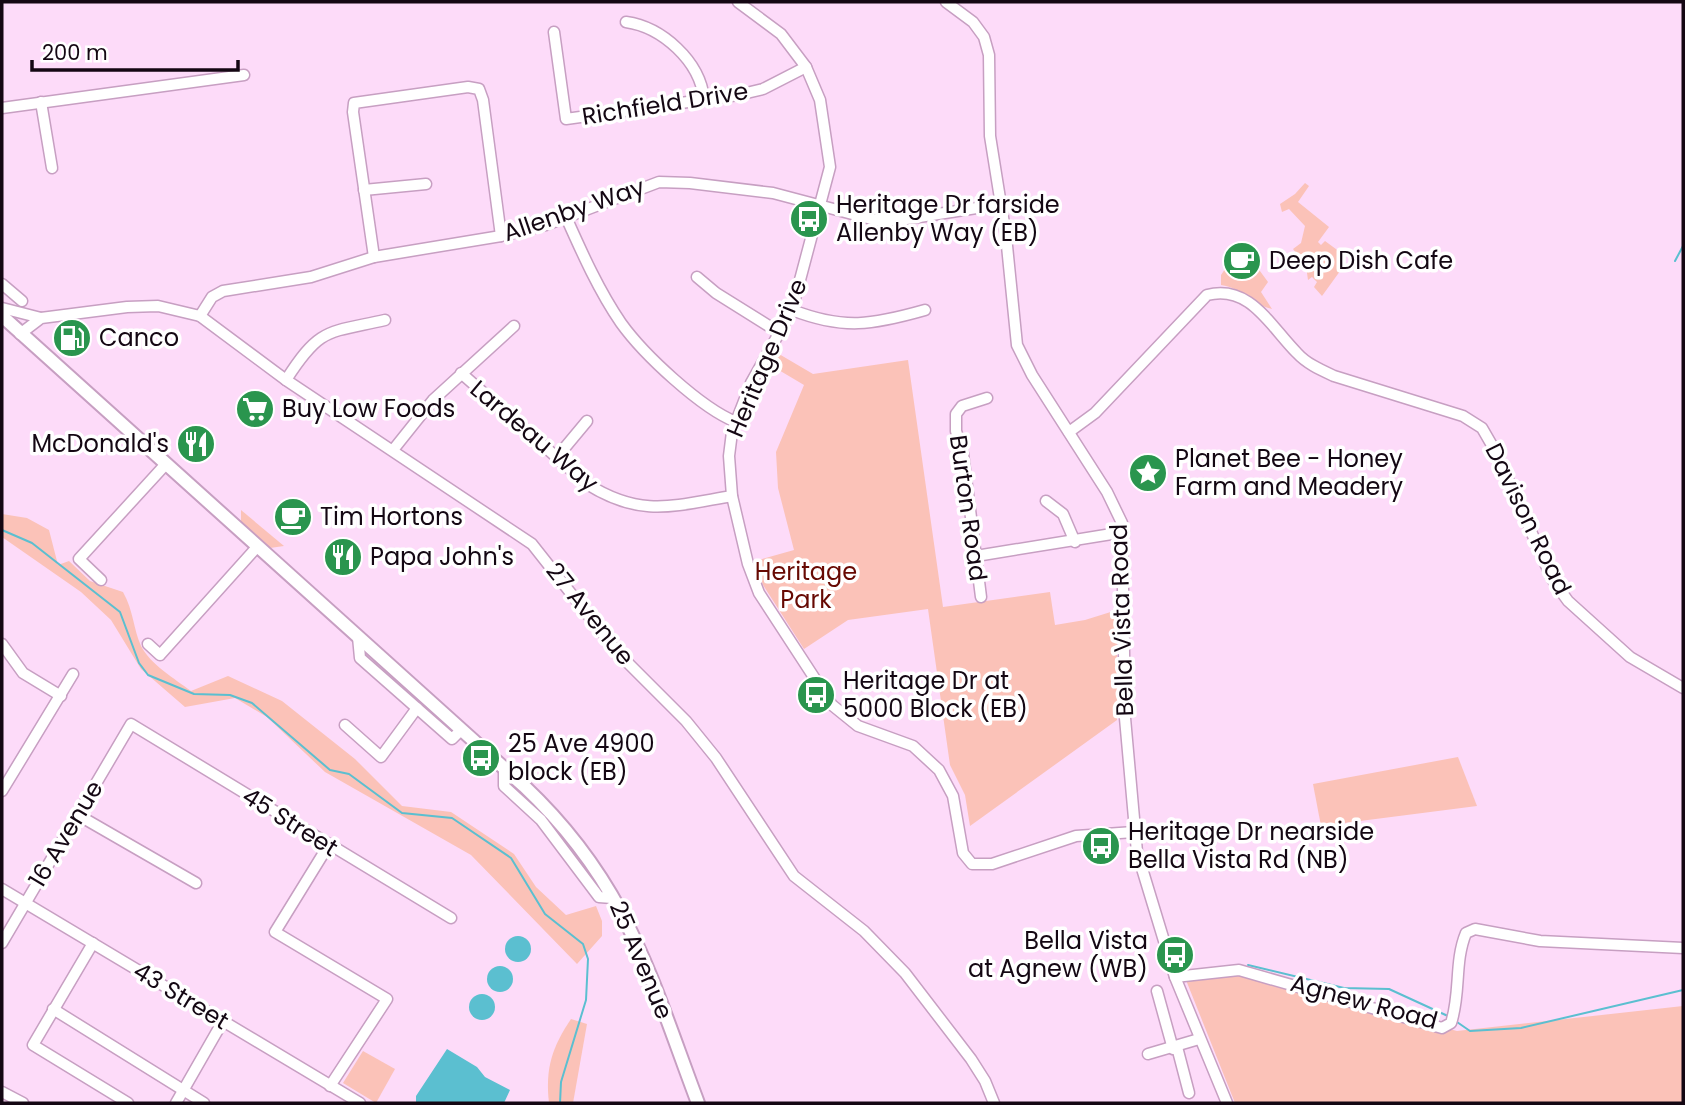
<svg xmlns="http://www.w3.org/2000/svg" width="1685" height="1105" font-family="Poppins,sans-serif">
<rect width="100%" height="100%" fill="#fddbf9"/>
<g fill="#fbc2b8">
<polygon points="1305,183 1309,186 1298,202 1329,227 1318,242 1321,245 1325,241 1344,255 1343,267 1322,296 1314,287 1317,282 1312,277 1308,280 1306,266 1293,249 1301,243 1305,226 1289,209 1282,212 1280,204 1295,194"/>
<path d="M1229,263L1234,264L1232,269L1242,276L1249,267H1257L1268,282L1261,292L1272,309C1253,305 1243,288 1221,285V275Z"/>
<polygon points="779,354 813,374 908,360 943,607 1050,592 1055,625 1085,620 1117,610 1117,720 970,826 965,795 950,765 928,609 848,620 804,649 763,585 755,561 794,550 778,488 776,452 804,385 772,366"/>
<polygon points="241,510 284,546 270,548 241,523"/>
<path d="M2,514L27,518L49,530L58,565L69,561L90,581L123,592C134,612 133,628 141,646C150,664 175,679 191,691L228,676L282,701L355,759L402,806L451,812L514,854L536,887L566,915L596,906L602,921V936L577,964L471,855L325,772L267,717L235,698L185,707L141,669L111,620L81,592L2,537Z"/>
<polygon points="1458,757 1477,806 1321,826 1313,784"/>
<polygon points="1239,973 1457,1031 1683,1006 1683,1103 1235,1103 1184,975"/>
<path d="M571,1019L587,1024L573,1103H549C545,1069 552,1047 571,1019Z"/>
<polygon points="363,1051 395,1069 376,1103 343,1083"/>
</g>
<g fill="#5bbfd0">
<circle cx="518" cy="949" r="13"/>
<circle cx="500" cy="979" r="13"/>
<circle cx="482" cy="1007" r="13"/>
<polygon points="447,1049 477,1067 485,1077 510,1090 504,1103 416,1102 416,1096"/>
</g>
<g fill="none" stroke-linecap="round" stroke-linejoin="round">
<g stroke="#5bbfd0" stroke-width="2">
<polyline points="1675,261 1683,246"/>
<polyline points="2,530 32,543 120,612 139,663 148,675 194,694 230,695 252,703 330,770 349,774 402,813 452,818 511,858 545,914 583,944 588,959 586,1000 561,1082 560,1103"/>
<polyline points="1248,965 1344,988 1389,989 1450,1017"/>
<polyline points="1457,1022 1470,1031 1521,1028 1683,990"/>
</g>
<defs>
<g id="minor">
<polyline points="738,2 781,34 806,67 820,100 830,167 792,310 751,383 732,432 729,456 732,496 748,564 759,593 832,705 858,726 913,746 939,770 953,796 963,853 972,864 992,864 1076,836 1134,832"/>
<polyline points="946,2 973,22 984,37 989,55 990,136 1006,236 1017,345 1032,375 1107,492 1122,523 1125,718 1137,852 1175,977 1227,1103"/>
<path d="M626,22C662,27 700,61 704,99"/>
<polyline points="554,32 566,119 738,95 763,89 806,67"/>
<polyline points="41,102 52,168"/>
<polyline points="2,108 244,75"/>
<polyline points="364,190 426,184"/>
<path d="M566,217C582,253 599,291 621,323C644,355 701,408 736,422"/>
<polyline points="374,257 353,112 354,103 468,87 479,89 483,100 501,236"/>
<polyline points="697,277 716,293 780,333"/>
<polyline points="2,284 22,301"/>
<polyline points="2,308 41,318"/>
<path d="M792,310C844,330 872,325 925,310"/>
<polyline points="200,316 212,297 223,291 311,277 374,257 501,236 546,225 659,182 690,183 773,193 875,220 900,220 1002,204"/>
<polyline points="20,334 41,318 127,307 158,306 200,316 286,380 532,544 618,653 686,721 716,758 794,876 864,931 905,973 971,1059 985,1081 994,1103"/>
<path d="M461,373L587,484C641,518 673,506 732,496"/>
<path d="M286,380C320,327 327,333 385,320"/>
<path d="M1069,432L1095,413L1207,295C1250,284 1270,326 1297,353C1307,364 1321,370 1334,376L1463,416L1482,428L1497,454L1552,579L1568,601L1630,657L1683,688"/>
<polyline points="393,450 433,400 514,326"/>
<polyline points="557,457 587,421"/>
<polyline points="1046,501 1063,514 1075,542"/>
<polyline points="976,556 1124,532"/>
<polyline points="101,580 79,559 165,465"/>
<polyline points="981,597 963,454 956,431 956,414 962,406 987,398"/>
<polyline points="358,637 360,658 452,739 461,730"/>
<polyline points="2,644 23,673 61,696"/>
<polyline points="148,644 160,655 257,547"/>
<polyline points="345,725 381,757 417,708"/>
<polyline points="504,768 504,786 541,820 599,897 612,898"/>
<polyline points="2,791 73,674"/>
<polyline points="78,815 196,883"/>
<polyline points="328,846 275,932 387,999 330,1086"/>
<polyline points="2,889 360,1103"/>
<polyline points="2,943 131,724 451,918"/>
<polyline points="93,943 33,1045 128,1103"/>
<path d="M1175,977L1239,970L1442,1028L1451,1023C1461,993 1454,962 1466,933L1475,929L1540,941L1683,948"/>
<polyline points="1157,991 1173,1049"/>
<polyline points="53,1009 204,1103"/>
<polyline points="1177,1047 1189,1093"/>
<polyline points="1148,1054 1199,1039"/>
<polyline points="2,1092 23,1103"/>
<polyline points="176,1103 223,1021"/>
</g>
<path id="major" d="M2,316L524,786C627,883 650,976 698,1103"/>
</defs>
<use href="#minor" stroke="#c79fc2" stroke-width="13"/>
<use href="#major" stroke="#c79fc2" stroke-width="16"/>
<use href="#minor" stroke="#fff" stroke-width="10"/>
<use href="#major" stroke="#fff" stroke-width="12"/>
</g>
<defs>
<symbol id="bus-disc" viewBox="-11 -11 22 22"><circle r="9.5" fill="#2a954e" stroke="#fff"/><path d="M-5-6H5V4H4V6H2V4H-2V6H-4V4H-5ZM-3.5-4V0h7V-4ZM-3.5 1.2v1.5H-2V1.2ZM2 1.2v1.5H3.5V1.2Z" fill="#fff"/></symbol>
<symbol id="cafe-disc" viewBox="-11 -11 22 22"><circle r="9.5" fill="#2a954e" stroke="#fff"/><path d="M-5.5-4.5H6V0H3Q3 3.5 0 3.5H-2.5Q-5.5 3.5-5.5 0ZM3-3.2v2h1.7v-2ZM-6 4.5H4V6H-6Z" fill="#fff"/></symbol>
<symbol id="fuel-disc" viewBox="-11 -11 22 22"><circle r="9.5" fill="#2a954e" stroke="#fff"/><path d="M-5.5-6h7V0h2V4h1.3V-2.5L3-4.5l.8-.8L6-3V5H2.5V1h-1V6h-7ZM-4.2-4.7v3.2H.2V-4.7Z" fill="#fff"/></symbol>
<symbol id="supermarket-disc" viewBox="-11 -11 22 22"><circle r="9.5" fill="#2a954e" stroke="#fff"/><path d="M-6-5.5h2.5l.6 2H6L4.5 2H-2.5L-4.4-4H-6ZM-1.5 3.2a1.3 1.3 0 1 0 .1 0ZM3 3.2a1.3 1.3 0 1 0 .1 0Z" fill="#fff"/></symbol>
<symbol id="restaurant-disc" viewBox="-11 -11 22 22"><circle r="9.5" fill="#2a954e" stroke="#fff"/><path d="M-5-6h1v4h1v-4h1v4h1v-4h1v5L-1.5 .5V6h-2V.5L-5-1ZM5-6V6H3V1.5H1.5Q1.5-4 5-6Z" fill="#fff"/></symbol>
<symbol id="sight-disc" viewBox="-11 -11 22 22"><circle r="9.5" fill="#2a954e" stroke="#fff"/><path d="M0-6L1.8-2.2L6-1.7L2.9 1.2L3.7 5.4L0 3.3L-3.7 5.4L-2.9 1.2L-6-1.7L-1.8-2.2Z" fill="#fff"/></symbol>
</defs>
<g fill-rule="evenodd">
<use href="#bus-disc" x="787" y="197" width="44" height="44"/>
<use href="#cafe-disc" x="1220" y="239" width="44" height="44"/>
<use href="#fuel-disc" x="50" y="316" width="44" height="44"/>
<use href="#supermarket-disc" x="233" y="387" width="44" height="44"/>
<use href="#restaurant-disc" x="174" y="422" width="44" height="44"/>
<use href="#sight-disc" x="1126" y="451" width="44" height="44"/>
<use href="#cafe-disc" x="271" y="495" width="44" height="44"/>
<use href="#restaurant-disc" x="321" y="535" width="44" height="44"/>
<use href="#bus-disc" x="794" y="673" width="44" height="44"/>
<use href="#bus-disc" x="459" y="736" width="44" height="44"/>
<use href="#bus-disc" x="1079" y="824" width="44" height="44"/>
<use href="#bus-disc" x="1153" y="933" width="44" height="44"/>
</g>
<g text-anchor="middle" stroke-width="7" stroke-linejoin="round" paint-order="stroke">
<g font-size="24" fill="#140713" stroke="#fff">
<text transform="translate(665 104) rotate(-9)" y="8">Richfield Drive</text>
<text transform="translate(574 210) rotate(-19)" y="8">Allenby Way</text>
<text transform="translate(767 358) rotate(-67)" y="8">Heritage Drive</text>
<text transform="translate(534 436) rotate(40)" y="8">Lardeau Way</text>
<text transform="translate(968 508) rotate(82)" y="8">Burton Road</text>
<text transform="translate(1528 519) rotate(64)" y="8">Davison Road</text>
<text transform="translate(590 614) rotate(51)" y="8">27 Avenue</text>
<text transform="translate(1122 620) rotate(-92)" y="8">Bella Vista Road</text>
<text transform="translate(290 822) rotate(32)" y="8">45 Street</text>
<text transform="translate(66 834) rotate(-59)" y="8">16 Avenue</text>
<text transform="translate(641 960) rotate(67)" y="8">25 Avenue</text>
<text transform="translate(181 996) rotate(31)" y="8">43 Street</text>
<text transform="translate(1364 1002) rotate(15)" y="8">Agnew Road</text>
</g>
<g font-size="24" fill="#140713" stroke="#fff" text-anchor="start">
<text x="836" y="213">Heritage Dr farside<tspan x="836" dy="28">Allenby Way (EB)</tspan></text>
<text x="1269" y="269">Deep Dish Cafe</text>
<text x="99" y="346">Canco</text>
<text x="282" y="417">Buy Low Foods</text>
<text x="169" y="452" text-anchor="end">McDonald's</text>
<text x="1175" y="467">Planet Bee - Honey<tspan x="1175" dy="28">Farm and Meadery</tspan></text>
<text x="320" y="525">Tim Hortons</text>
<text x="370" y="565">Papa John's</text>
<text x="843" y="689">Heritage Dr at<tspan x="843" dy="28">5000 Block (EB)</tspan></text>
<text x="508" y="752">25 Ave 4900<tspan x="508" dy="28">block (EB)</tspan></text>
<text x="1128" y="840">Heritage Dr nearside<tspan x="1128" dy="28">Bella Vista Rd (NB)</tspan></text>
<text x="1148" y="949" text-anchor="end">Bella Vista<tspan x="1148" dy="28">at Agnew (WB)</tspan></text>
</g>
<g font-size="24" fill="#670903" stroke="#fff">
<text x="806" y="580">Heritage<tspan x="806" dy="28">Park</tspan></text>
</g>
</g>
<rect width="1685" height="1105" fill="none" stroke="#140713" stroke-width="7"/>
<path d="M32 60v10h206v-10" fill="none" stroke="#140713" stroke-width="3.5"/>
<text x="42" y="60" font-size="21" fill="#140713" stroke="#ffffff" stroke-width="5" paint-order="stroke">200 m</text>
</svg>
